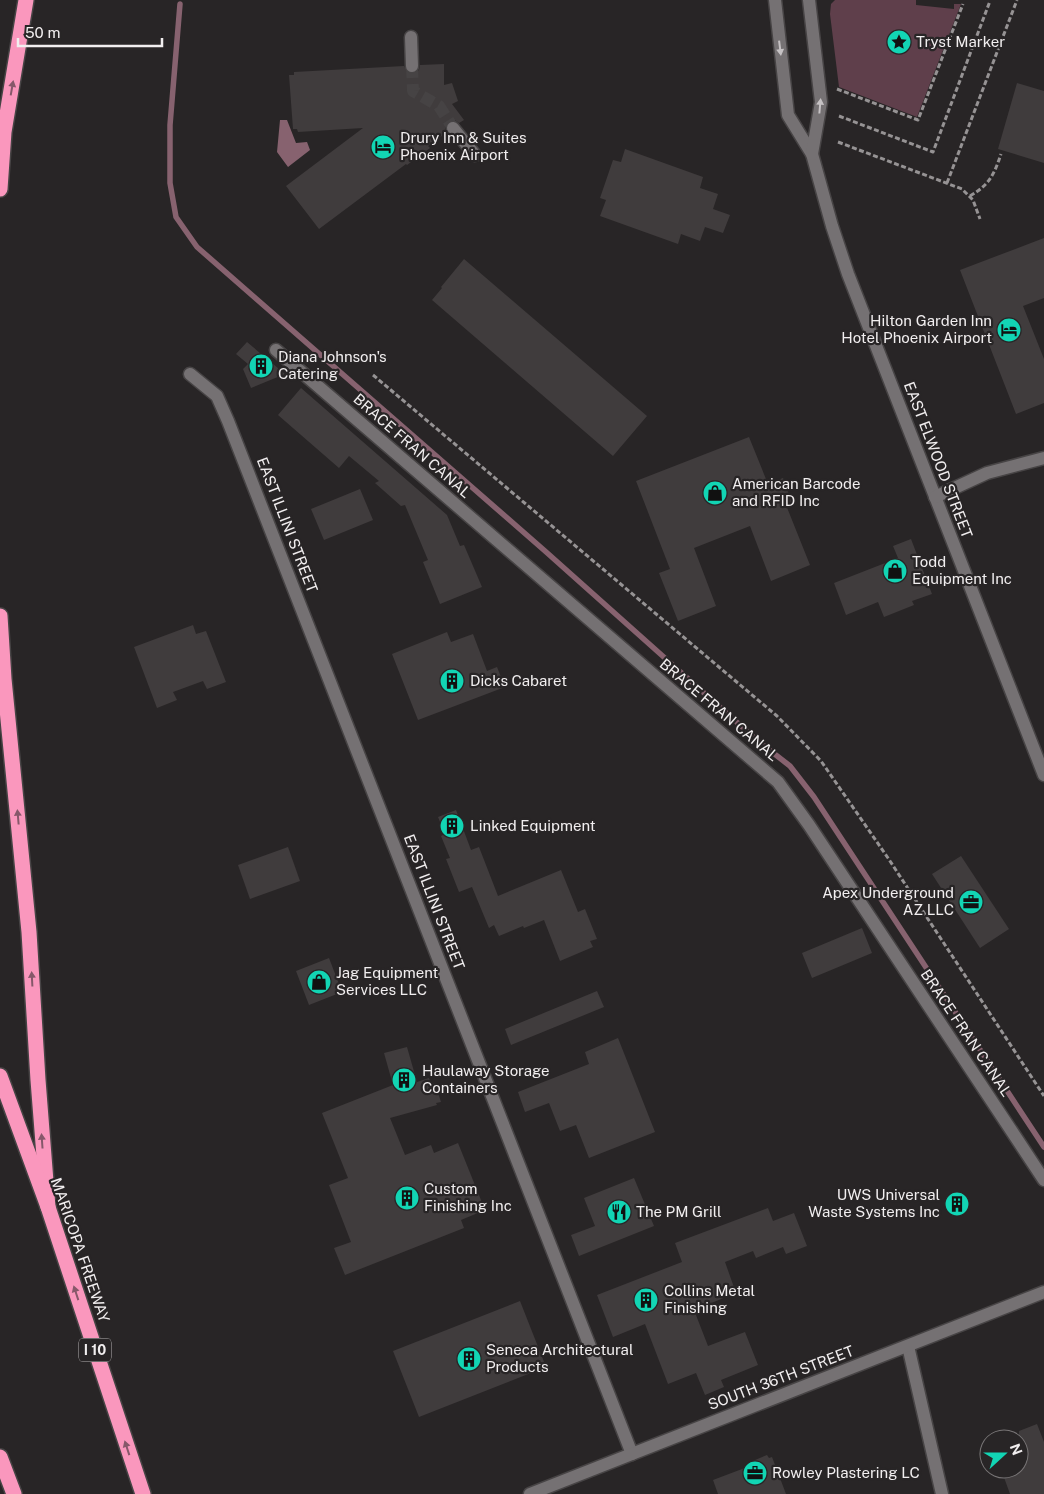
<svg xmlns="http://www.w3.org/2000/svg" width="1044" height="1494" font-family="'Public Sans',sans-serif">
<rect width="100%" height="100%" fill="#282526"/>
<polygon fill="#5f3f4b" points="835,0 916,0 916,5 954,9 954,4 961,4 917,117 839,87 830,14 831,4"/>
<polygon fill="#87626f" points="280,120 287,120 296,143 307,142 310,150 288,167 277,152"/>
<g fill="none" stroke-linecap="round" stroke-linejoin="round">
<polyline stroke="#87626f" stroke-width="5.5" points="180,4 170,125 170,183 176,217 197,247 545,551 759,742 790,766 814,797 1044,1147"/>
</g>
<g fill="#403c3d">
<polygon points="444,64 444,85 452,83 458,101 452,104 464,120 459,123 455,120 448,121 445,126 446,133 428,146 430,148 407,165 406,164 319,229 286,186 363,128 298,132 297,129 293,129 289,75 294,75 294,72 404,66 408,73 413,74 419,70 420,65"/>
<polygon points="1017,83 1044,91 1044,163 998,149"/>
<polygon points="625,149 703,177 700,188 718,194 713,209 730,215 723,233 705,227 700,241 681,234 678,244 600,216 606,200 600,198 613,160 621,162"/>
<polygon points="1044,238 1044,298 1023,306 1044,359 1044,403 1016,414 960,270"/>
<polygon points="464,259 647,416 613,456 432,300 442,288 441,287"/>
<polygon points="247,342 285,374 251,388 243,369 248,364 236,354"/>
<polygon points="301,388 447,515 460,546 464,545 482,587 440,604 423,562 428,560 405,505 401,506 375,483 379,481 349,456 339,468 278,415"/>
<polygon points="749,437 768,484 783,478 792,503 786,505 810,565 771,581 750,526 694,548 716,606 678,621 659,573 670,569 636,481"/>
<polygon points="360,489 373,520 324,540 311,509"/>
<polygon points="911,539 932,594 912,601 914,605 884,617 878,602 846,615 834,583 898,558 893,546"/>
<polygon points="193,625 196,634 206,631 226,682 207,689 203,681 173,692 177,700 157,708 134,647"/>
<polygon points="447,632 451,642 473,634 487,671 497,667 505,687 418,720 392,654"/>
<polygon points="456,810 471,850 479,847 498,896 561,870 578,912 585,909 597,939 590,941 593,947 560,961 544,920 524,928 523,926 499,936 494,925 489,928 472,887 459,892 446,859 450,858 441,836 445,834 438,817"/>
<polygon points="288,847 300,881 250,899 238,865"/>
<polygon points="961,856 1009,929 980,948 932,874"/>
<polygon points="862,928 872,953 812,978 802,953"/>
<polygon points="329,958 342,992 309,1005 296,971"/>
<polygon points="597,991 604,1007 511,1045 505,1029"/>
<polygon points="618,1038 655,1132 589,1158 576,1125 560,1131 549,1103 525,1112 518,1092 589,1064 585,1052"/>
<polygon points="407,1047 417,1082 429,1078 431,1084 435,1083 441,1102 436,1103 437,1105 390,1118 405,1155 431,1145 434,1153 458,1143 485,1210 461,1220 464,1228 345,1275 334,1248 351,1242 329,1185 348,1178 322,1113 393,1085 384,1053"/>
<polygon points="634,1178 654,1226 579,1256 571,1235 595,1226 584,1198"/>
<polygon points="768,1208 773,1221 794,1213 807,1246 786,1254 783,1247 756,1258 753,1251 725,1262 736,1293 694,1310 708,1346 745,1332 758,1365 721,1380 724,1387 705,1395 696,1373 668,1384 645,1324 613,1337 597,1295 682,1262 675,1243"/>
<polygon points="520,1301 546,1367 419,1417 393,1351"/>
<polygon points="1037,1424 1044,1442 1044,1494 1010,1494 1001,1469 1019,1469 1019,1431"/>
<polygon points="767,1455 769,1458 772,1457 786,1494 718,1494 713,1480 750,1466 748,1463"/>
</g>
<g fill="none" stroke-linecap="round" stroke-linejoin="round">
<polyline stroke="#464344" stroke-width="12" stroke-dasharray="12 6" stroke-linecap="butt" points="412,66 413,91 439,106 453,128"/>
<defs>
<g id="minor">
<polyline points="775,0 788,115 812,154 832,226 848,274 1044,775"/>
<polyline points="809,0 821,102 812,154"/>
<polyline points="411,37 412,66"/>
<polyline points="453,128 475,155"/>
<polyline points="276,350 778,782 809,825 1044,1180"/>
<polyline points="190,374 217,396 228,421 632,1454"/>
<polyline points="935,497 987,473 1044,458"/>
<polyline points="908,1346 942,1494"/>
<polyline points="530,1494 1044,1292"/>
</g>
<g id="highway">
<polyline points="0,189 4,132 26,0"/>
<polyline points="0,616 4,679 29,932 38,1080 48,1207"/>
<polyline points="0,1076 48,1207 143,1494"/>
<polyline points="0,1457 14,1494"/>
</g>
</defs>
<use href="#minor" stroke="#474445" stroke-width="15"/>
<use href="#highway" stroke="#474445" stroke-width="18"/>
<g stroke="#969394" stroke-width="3" stroke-dasharray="5 2.5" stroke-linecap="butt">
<polyline points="837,89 918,120 963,4"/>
<polyline points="839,116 933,152 990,1"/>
<polyline points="838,142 962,189 973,200 980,219"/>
<polyline points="947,183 1017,0"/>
<path d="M970,196C989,185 994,175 1001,154"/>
<polyline points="373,375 777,716 821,761 888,858 1044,1096"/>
</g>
<use href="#minor" stroke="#757173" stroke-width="12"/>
<use href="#highway" stroke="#fa97bd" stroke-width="15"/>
</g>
<defs><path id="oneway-solid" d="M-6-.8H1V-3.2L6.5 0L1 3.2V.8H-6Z" transform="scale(1.25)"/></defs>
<g fill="#c6c2c4">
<use href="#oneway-solid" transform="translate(780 48) rotate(83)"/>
<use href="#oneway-solid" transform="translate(820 106) rotate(-85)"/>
</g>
<g fill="#86586a">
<use href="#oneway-solid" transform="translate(12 88) rotate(-80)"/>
<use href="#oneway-solid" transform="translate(18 817) rotate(-95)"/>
<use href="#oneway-solid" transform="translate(32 979) rotate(-93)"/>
<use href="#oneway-solid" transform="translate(42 1141) rotate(-94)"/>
<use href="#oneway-solid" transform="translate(76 1293) rotate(-108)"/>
<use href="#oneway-solid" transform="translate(127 1448) rotate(-108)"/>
</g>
<defs>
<symbol id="sight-disc" viewBox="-11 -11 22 22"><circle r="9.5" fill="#12d5b4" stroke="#282526"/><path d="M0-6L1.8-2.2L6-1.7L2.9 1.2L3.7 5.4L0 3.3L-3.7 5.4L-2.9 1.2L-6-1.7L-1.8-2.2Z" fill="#111"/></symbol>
<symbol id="hotel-disc" viewBox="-11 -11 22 22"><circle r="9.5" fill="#12d5b4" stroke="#282526"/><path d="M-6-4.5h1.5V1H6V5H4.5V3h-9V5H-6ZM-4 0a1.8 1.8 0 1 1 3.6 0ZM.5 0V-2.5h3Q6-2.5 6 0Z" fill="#111"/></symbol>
<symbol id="building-disc" viewBox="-11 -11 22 22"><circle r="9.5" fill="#12d5b4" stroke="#282526"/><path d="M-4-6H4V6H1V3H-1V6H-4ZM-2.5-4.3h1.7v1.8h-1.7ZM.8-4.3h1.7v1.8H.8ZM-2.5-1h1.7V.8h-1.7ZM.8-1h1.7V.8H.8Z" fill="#111"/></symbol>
<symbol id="shop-disc" viewBox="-11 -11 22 22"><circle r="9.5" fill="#12d5b4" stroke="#282526"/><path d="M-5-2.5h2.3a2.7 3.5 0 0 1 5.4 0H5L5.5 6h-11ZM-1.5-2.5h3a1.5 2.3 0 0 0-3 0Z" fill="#111"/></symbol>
<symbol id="office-disc" viewBox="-11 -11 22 22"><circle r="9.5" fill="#12d5b4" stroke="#282526"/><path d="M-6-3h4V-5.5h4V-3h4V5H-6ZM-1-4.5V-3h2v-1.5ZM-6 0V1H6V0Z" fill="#111"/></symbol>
<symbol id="restaurant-disc" viewBox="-11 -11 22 22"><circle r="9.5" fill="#12d5b4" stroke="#282526"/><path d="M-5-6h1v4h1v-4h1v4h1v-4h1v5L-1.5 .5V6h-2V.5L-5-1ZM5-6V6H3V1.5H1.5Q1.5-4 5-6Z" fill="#111"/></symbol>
</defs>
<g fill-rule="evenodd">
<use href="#sight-disc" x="885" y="28" width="28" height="28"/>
<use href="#hotel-disc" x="369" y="133" width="28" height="28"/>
<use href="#hotel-disc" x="995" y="316" width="28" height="28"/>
<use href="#building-disc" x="247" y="352" width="28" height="28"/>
<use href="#shop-disc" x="701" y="479" width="28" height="28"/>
<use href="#shop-disc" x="881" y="557" width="28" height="28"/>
<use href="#building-disc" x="438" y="667" width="28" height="28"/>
<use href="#building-disc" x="438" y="812" width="28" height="28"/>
<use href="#office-disc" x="957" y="888" width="28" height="28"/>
<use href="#shop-disc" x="305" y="968" width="28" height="28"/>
<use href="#building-disc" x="390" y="1066" width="28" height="28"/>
<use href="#building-disc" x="393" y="1184" width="28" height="28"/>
<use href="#building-disc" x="943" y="1190" width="28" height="28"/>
<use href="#restaurant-disc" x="605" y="1198" width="28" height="28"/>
<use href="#building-disc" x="632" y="1286" width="28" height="28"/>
<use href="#building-disc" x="455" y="1345" width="28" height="28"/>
<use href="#office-disc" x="741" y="1459" width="28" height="28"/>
</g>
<g text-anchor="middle" stroke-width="4.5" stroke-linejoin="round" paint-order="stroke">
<rect fill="#282526" stroke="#b5b2b3" stroke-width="1" x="79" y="1338.5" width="32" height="23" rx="4"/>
<g font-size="14" font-weight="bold" fill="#f1eeef">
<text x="95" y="1355">I 10</text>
</g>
<g font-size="15" fill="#f1eeef" stroke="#282526" text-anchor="start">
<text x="916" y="47">Tryst Marker</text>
<text x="400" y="143">Drury Inn &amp; Suites<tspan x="400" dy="17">Phoenix Airport</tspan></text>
<text x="992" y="326" text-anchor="end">Hilton Garden Inn<tspan x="992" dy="17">Hotel Phoenix Airport</tspan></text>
<text x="278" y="362">Diana Johnson's<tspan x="278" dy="17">Catering</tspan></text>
<text x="732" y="489">American Barcode<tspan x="732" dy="17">and RFID Inc</tspan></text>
<text x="912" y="567">Todd<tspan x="912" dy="17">Equipment Inc</tspan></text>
<text x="470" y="686">Dicks Cabaret</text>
<text x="470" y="831">Linked Equipment</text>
<text x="954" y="898" text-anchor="end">Apex Underground<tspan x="954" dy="17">AZ LLC</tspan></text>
<text x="336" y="978">Jag Equipment<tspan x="336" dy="17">Services LLC</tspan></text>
<text x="422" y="1076">Haulaway Storage<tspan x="422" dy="17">Containers</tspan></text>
<text x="424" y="1194">Custom<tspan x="424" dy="17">Finishing Inc</tspan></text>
<text x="940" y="1200" text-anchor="end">UWS Universal<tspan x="940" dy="17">Waste Systems Inc</tspan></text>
<text x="636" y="1217">The PM Grill</text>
<text x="664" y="1296">Collins Metal<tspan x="664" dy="17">Finishing</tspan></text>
<text x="486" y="1355">Seneca Architectural<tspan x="486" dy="17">Products</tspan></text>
<text x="772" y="1478">Rowley Plastering LC</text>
</g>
<g font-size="15" fill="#f1eeef" stroke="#282526">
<text transform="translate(412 446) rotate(41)" y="5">BRACE FRAN CANAL</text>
<text transform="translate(938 460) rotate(69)" y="5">EAST ELWOOD STREET</text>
<text transform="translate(287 525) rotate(69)" y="5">EAST ILLINI STREET</text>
<text transform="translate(719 710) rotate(40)" y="5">BRACE FRAN CANAL</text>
<text transform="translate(434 902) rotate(69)" y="5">EAST ILLINI STREET</text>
<text transform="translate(966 1033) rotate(56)" y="5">BRACE FRAN CANAL</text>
<text transform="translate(80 1250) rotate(71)" y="5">MARICOPA FREEWAY</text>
<text transform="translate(781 1378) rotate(-21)" y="5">SOUTH 36TH STREET</text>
</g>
</g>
<g transform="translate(1004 1454) rotate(69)"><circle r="24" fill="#282526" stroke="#787576"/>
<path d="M0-4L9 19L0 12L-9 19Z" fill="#12d5b4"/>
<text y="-8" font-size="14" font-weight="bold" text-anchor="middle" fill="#f1eeef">N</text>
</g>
<path d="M18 38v8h144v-8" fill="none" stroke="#f1eeef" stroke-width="2.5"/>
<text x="25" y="38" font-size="15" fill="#f1eeef" stroke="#282526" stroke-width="4" paint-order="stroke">50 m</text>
</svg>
